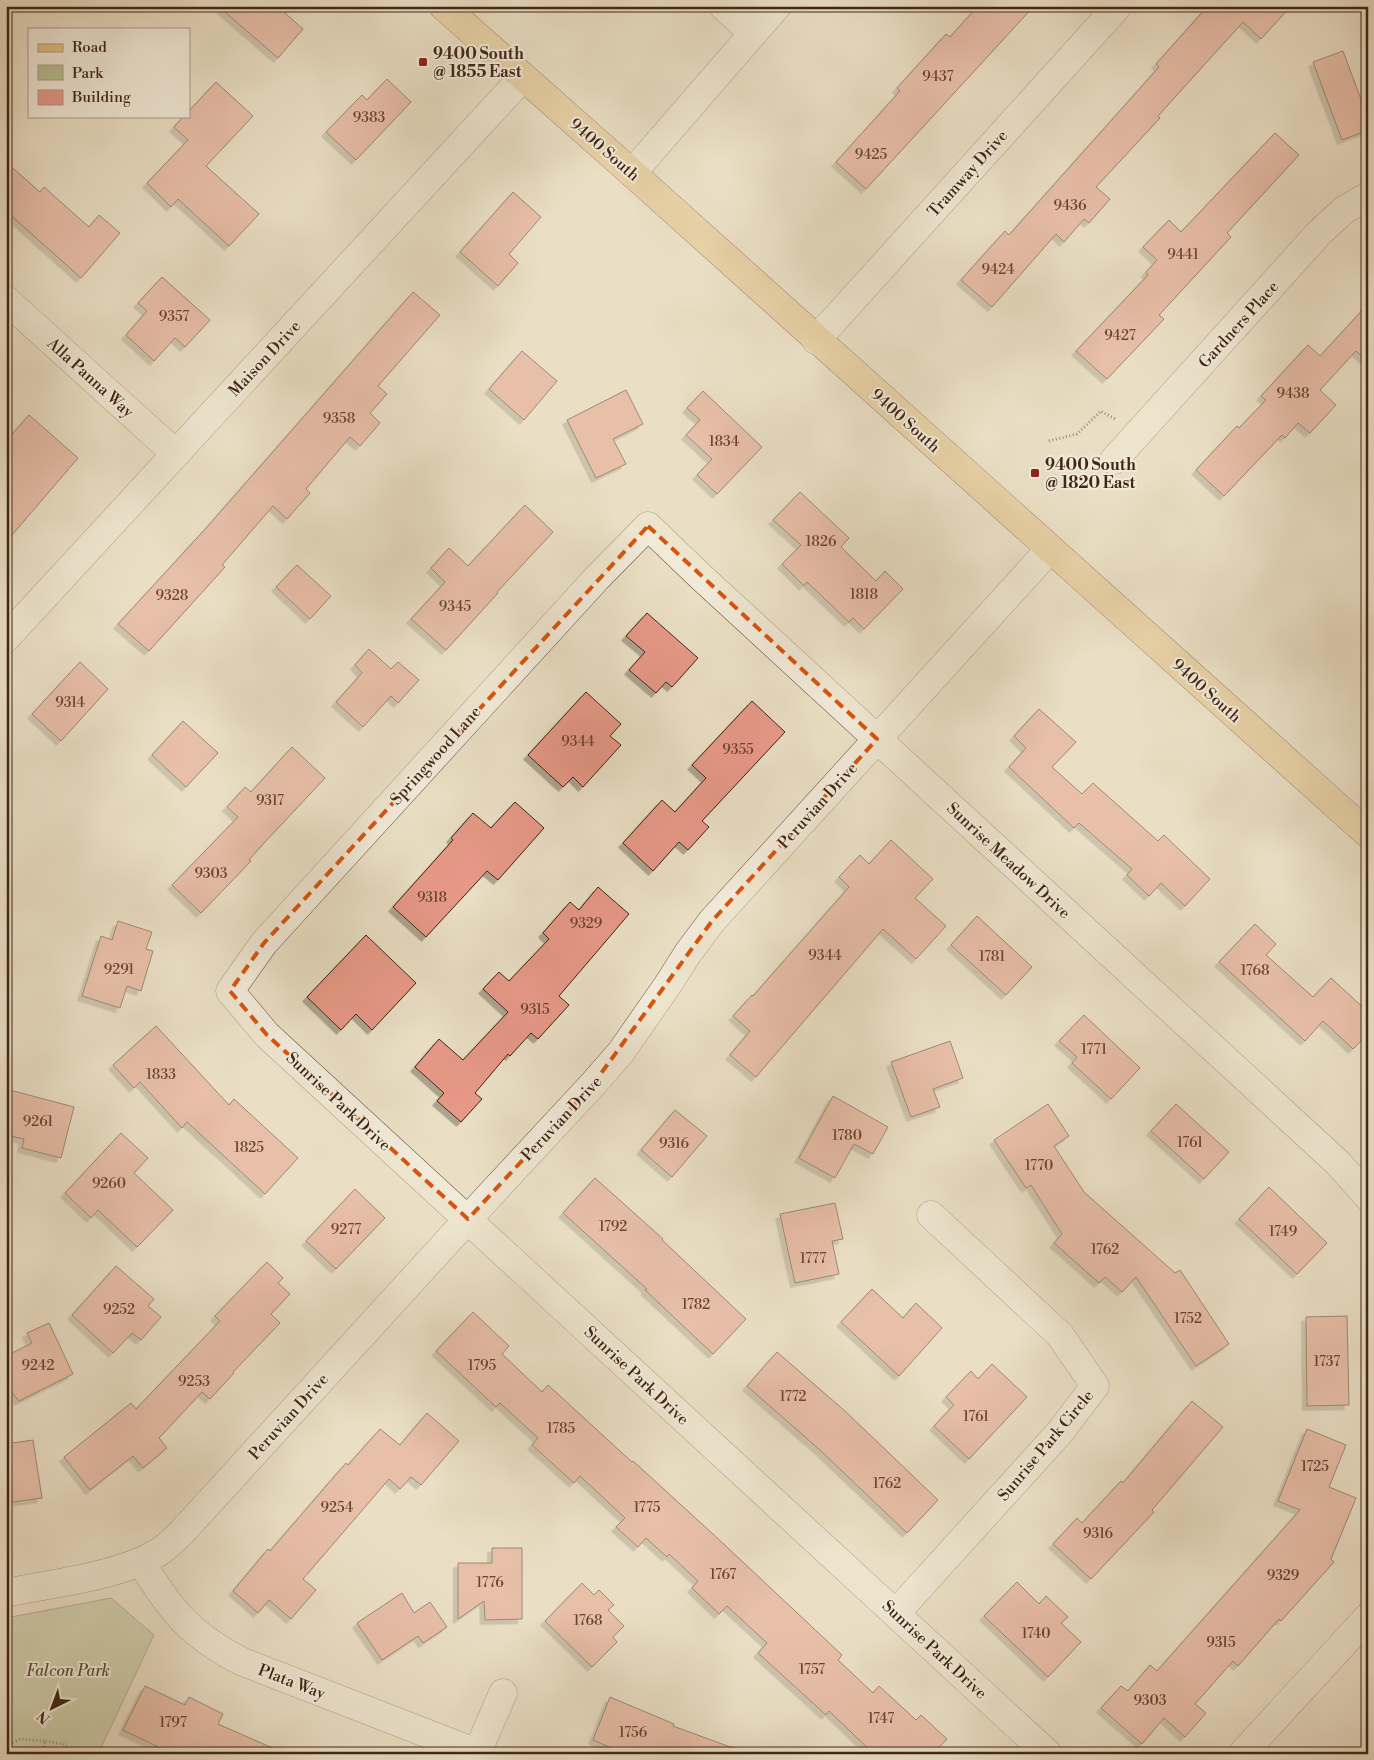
<svg xmlns="http://www.w3.org/2000/svg" width="1374" height="1760" font-family="'Libre Bodoni',serif">
<defs>
<filter id="shadow"><feDropShadow dx="-4.5" dy="4.5" stdDeviation="0" flood-color="#0004"/></filter>
</defs>
<rect width="100%" height="100%" fill="#eadfc5"/>
<filter id="stains"><feTurbulence type="fractalNoise" baseFrequency=".004" numOctaves="4"/><feColorMatrix values="0 0 0 0 .2 0 0 0 0 .09 0 0 0 0 .02 0 0 0 .5 -.17"/></filter>
<radialGradient id="worn" r=".72"><stop offset=".6" stop-color="#630" stop-opacity="0"/><stop offset="1" stop-color="#630" stop-opacity=".3"/></radialGradient>
<polygon fill="#b5c296" stroke="#7c7456" points="111,1598 154,1635 99,1752 101,1754 6,1754 6,1618"/>
<g fill="#e79988" stroke="#422615" filter="url(#shadow)">
<polygon points="218,6 277,6 303,29 278,58"/>
<polygon points="978,6 1034,6 866,189 836,162 900,91 897,88 946,34 950,37"/>
<polygon points="1208,6 1291,6 1261,39 1243,22 1158,116 1160,118 1096,187 1110,199 1089,223 1084,219 1064,242 1056,234 992,307 961,280 1005,231 1009,235 1159,67 1156,64"/>
<polygon points="1343,51 1368,118 1368,130 1342,140 1313,62"/>
<polygon points="387,79 411,102 356,160 326,132 362,95 367,100"/>
<polygon points="216,82 253,116 206,166 259,214 229,246 178,199 171,207 147,183 188,140 174,127 184,116 189,116 189,111"/>
<polygon points="1275,133 1299,155 1227,233 1231,237 1159,315 1164,319 1107,379 1076,351 1148,275 1146,272 1157,260 1143,247 1169,220 1181,232"/>
<polygon points="6,162 40,192 44,187 89,227 99,215 120,233 81,278 6,211"/>
<polygon points="513,192 541,217 509,254 518,263 498,286 460,252"/>
<polygon points="162,277 210,320 185,347 175,338 154,361 126,335 147,311 138,303"/>
<polygon points="413,292 440,315 378,386 387,394 370,413 380,423 360,446 350,437 306,489 310,493 287,519 273,506 222,565 225,567 149,651 118,624 208,526"/>
<polygon points="1368,304 1368,362 1356,351 1320,390 1336,405 1310,433 1298,423 1285,438 1282,435 1224,496 1196,470 1237,426 1239,428 1266,400 1261,396 1308,345 1320,356"/>
<polygon points="522,351 557,381 524,420 489,389"/>
<polygon points="626,390 643,424 613,439 626,464 596,478 567,420"/>
<polygon points="703,391 762,447 717,494 697,475 712,459 686,435 700,420 687,408"/>
<polygon points="29,415 78,458 6,542 6,441"/>
<polygon points="800,492 849,538 841,547 876,581 885,571 903,589 864,629 853,618 849,622 807,582 804,586 782,564 801,545 773,520"/>
<polygon points="525,505 553,532 497,592 498,593 446,650 411,619 445,582 431,568 449,548 468,566"/>
<polygon points="297,565 331,596 310,619 276,587"/>
<polygon points="647,613 698,658 672,687 666,682 656,693 629,670 645,652 626,636"/>
<polygon points="369,649 391,669 398,662 419,680 398,703 391,696 363,727 336,702 362,673 355,665"/>
<polygon points="80,662 108,689 61,741 32,714"/>
<polygon points="586,692 621,724 610,736 621,745 583,787 573,777 563,787 528,755"/>
<polygon points="752,701 785,732 702,821 709,827 688,850 679,842 653,871 623,843 662,800 675,812 706,778 692,765"/>
<polygon points="1039,709 1076,742 1052,767 1082,794 1093,783 1158,841 1164,835 1210,879 1185,906 1161,883 1149,896 1127,875 1132,869 1079,823 1074,828 1009,767 1026,748 1014,736"/>
<polygon points="183,721 218,753 186,787 152,755"/>
<polygon points="292,747 325,778 265,842 249,860 251,861 201,913 172,885 238,817 227,807 245,787 251,792"/>
<polygon points="515,802 544,828 498,880 487,871 426,937 393,907 453,840 451,838 473,813 491,828"/>
<polygon points="891,840 933,879 915,898 946,926 916,959 883,929 756,1077 730,1055 750,1031 733,1016 752,995 753,996 849,887 839,877 860,855 869,864"/>
<polygon points="598,887 629,914 559,996 569,1005 538,1039 531,1033 510,1056 508,1054 475,1093 482,1099 461,1122 437,1101 444,1093 415,1067 439,1039 463,1060 508,1012 483,989 499,972 509,981 549,939 543,933 570,902 579,910"/>
<polygon points="977,916 1032,967 1006,995 951,945"/>
<polygon points="118,921 152,932 146,949 153,951 141,991 127,986 120,1008 82,996 101,936 112,940"/>
<polygon points="1255,924 1276,944 1266,955 1313,997 1331,978 1368,1012 1368,1034 1353,1049 1323,1021 1305,1041 1219,962"/>
<polygon points="366,935 416,983 372,1030 356,1014 341,1030 307,997"/>
<polygon points="1084,1015 1140,1068 1111,1099 1072,1063 1077,1057 1059,1041"/>
<polygon points="156,1026 229,1105 234,1099 298,1158 265,1194 187,1122 182,1128 140,1082 134,1088 113,1065"/>
<polygon points="950,1041 963,1078 933,1089 940,1107 911,1117 891,1062"/>
<polygon points="6,1089 74,1107 61,1158 22,1148 24,1139 6,1135"/>
<polygon points="833,1096 888,1127 873,1154 854,1144 835,1178 799,1158"/>
<polygon points="1048,1104 1069,1136 1054,1146 1084,1192 1175,1273 1180,1270 1229,1344 1196,1366 1136,1277 1122,1292 1105,1277 1099,1283 1054,1243 1062,1234 1031,1185 1026,1188 994,1140"/>
<polygon points="1176,1104 1229,1152 1204,1179 1151,1131"/>
<polygon points="675,1110 707,1136 672,1177 641,1150"/>
<polygon points="121,1133 148,1158 134,1173 173,1210 137,1247 98,1210 91,1218 65,1193"/>
<polygon points="595,1178 663,1239 662,1240 746,1319 713,1354 645,1290 647,1289 563,1213"/>
<polygon points="1269,1187 1327,1243 1297,1274 1239,1219"/>
<polygon points="355,1189 385,1218 336,1269 306,1241"/>
<polygon points="835,1203 843,1239 832,1241 839,1274 795,1283 780,1214"/>
<polygon points="267,1262 283,1278 278,1283 290,1294 271,1314 280,1323 233,1372 234,1373 210,1399 202,1392 159,1438 167,1448 143,1468 133,1456 90,1490 64,1457 131,1403 136,1409 220,1321 215,1316"/>
<polygon points="116,1266 154,1299 148,1306 161,1317 141,1340 132,1333 113,1353 72,1315"/>
<polygon points="872,1289 903,1318 916,1303 942,1328 899,1376 841,1322"/>
<polygon points="473,1312 509,1346 502,1354 542,1392 548,1385 632,1462 633,1461 713,1534 842,1655 838,1660 873,1693 879,1686 916,1720 921,1715 947,1739 933,1754 874,1754 829,1711 826,1715 758,1653 767,1643 727,1606 719,1614 692,1588 698,1581 669,1554 667,1557 646,1538 638,1547 616,1527 625,1518 580,1476 574,1483 532,1445 538,1438 500,1403 496,1407 436,1351"/>
<polygon points="1347,1316 1349,1405 1307,1406 1306,1317"/>
<polygon points="49,1323 73,1374 19,1401 6,1385 6,1356 32,1343 27,1333"/>
<polygon points="777,1352 845,1411 938,1500 907,1533 821,1451 747,1386"/>
<polygon points="992,1364 1027,1397 969,1459 934,1426 954,1405 946,1397 971,1371 978,1379"/>
<polygon points="1192,1401 1223,1427 1152,1510 1154,1512 1091,1579 1053,1544 1077,1518 1082,1523 1121,1481 1123,1483"/>
<polygon points="427,1413 459,1441 421,1485 411,1477 400,1489 389,1479 303,1579 316,1590 291,1619 269,1600 258,1613 233,1591 268,1549 270,1551 346,1463 348,1465 380,1429 400,1445"/>
<polygon points="1307,1429 1346,1445 1329,1487 1356,1498 1331,1559 1334,1562 1281,1621 1279,1619 1238,1666 1233,1661 1195,1704 1206,1713 1185,1737 1164,1718 1142,1744 1101,1708 1121,1686 1128,1691 1150,1665 1157,1671 1300,1510 1278,1501"/>
<polygon points="33,1440 42,1498 6,1503 6,1444"/>
<polygon points="492,1548 522,1548 522,1619 485,1620 484,1601 458,1619 458,1563 492,1563"/>
<polygon points="1017,1582 1039,1604 1046,1596 1068,1617 1061,1623 1081,1642 1048,1677 984,1616"/>
<polygon points="582,1583 594,1595 599,1590 614,1605 608,1610 624,1626 613,1637 617,1642 592,1667 545,1621"/>
<polygon points="402,1593 414,1613 430,1602 447,1627 423,1643 418,1636 382,1660 357,1623"/>
<polygon points="145,1686 185,1705 189,1697 223,1714 218,1724 286,1754 173,1754 123,1730"/>
<polygon points="610,1697 674,1724 673,1726 741,1751 740,1754 625,1754 593,1740"/>
</g>
<g fill="none" stroke-linecap="round" stroke-linejoin="round">
<defs>
<g id="minor">
<polyline points="723,6 753,33"/>
<polyline points="632,173 777,6"/>
<polyline points="6,300 176,454"/>
<polyline points="816,340 1118,6"/>
<polyline points="1114,460 1320,232 1344,210 1368,196"/>
<polyline points="6,638 523,77"/>
<path d="M141,1562C171,1611 191,1636 243,1662L480,1754"/>
<path d="M6,1593C53,1583 118,1577 159,1552C167,1547 175,1539 182,1532L490,1195L594,1083L621,1052L667,986L688,953L712,921L1050,549"/>
<polyline points="896,1613 1060,1432 1095,1386 1060,1335 931,1215"/>
<polyline points="477,1753 503,1693"/>
<polyline points="1048,1754 267,1035 230,991 264,943 597,578 648,526 699,575 1338,1163 1368,1197"/>
<polyline points="1242,1754 1368,1617"/>
</g>
<polyline id="major" points="443,6 632,173 1368,834"/>
</defs>
<use href="#minor" stroke="#6c5441" stroke-width="29"/>
<use href="#major" stroke="#422615" stroke-width="29"/>
<g stroke="#422615" stroke-width="3" stroke-dasharray="1 2.5" stroke-linecap="butt">
<polyline points="1049,441 1077,434 1101,411 1115,419"/>
<polyline points="6,1745 21,1739 45,1741"/>
<polyline points="43,1754 45,1741 63,1744 76,1754"/>
</g>
<use href="#minor" stroke="#f1ead9" stroke-width="28"/>
<use href="#major" stroke="#e5c082" stroke-width="28"/>
</g>
<path d="M0 0H1374V1760H0ZM648,526L877,739L712,921L594,1083L468,1219L267,1035L230,991L264,943Z" fill="#eadfc5" fill-opacity=".55" fill-rule="evenodd"/>
<path fill="none" stroke="#d7540d" stroke-width="4" stroke-dasharray="10 6" stroke-linejoin="round" d="M648,526L877,739L712,921L594,1083L468,1219L267,1035L230,991L264,943Z"/>
<g fill="#8f2418" stroke="#f1ead9" stroke-width="2">
<rect x="418" y="57" width="10" height="10" rx="2.5"/>
<rect x="1030" y="468" width="10" height="10" rx="2.5"/>
</g>
<g text-anchor="middle" stroke-width="4" stroke-linejoin="round" paint-order="stroke">
<g font-size="14" fill="#6b4332">
<text x="938" y="81">9437</text>
<text x="369" y="122">9383</text>
<text x="871" y="159">9425</text>
<text x="1070" y="210">9436</text>
<text x="1183" y="259">9441</text>
<text x="998" y="274">9424</text>
<text x="174" y="321">9357</text>
<text x="1120" y="340">9427</text>
<text x="1293" y="398">9438</text>
<text x="339" y="423">9358</text>
<text x="724" y="446">1834</text>
<text x="821" y="546">1826</text>
<text x="864" y="599">1818</text>
<text x="172" y="600">9328</text>
<text x="455" y="611">9345</text>
<text x="70" y="707">9314</text>
<text x="578" y="746">9344</text>
<text x="738" y="754">9355</text>
<text x="270" y="805">9317</text>
<text x="211" y="878">9303</text>
<text x="432" y="902">9318</text>
<text x="586" y="928">9329</text>
<text x="825" y="960">9344</text>
<text x="992" y="961">1781</text>
<text x="119" y="974">9291</text>
<text x="1255" y="975">1768</text>
<text x="535" y="1014">9315</text>
<text x="1094" y="1054">1771</text>
<text x="161" y="1079">1833</text>
<text x="38" y="1126">9261</text>
<text x="847" y="1140">1780</text>
<text x="1190" y="1147">1761</text>
<text x="674" y="1148">9316</text>
<text x="249" y="1152">1825</text>
<text x="1039" y="1170">1770</text>
<text x="109" y="1188">9260</text>
<text x="613" y="1231">1792</text>
<text x="346" y="1234">9277</text>
<text x="1283" y="1236">1749</text>
<text x="1105" y="1254">1762</text>
<text x="813" y="1263">1777</text>
<text x="696" y="1309">1782</text>
<text x="119" y="1314">9252</text>
<text x="1188" y="1323">1752</text>
<text x="1327" y="1366">1737</text>
<text x="38" y="1370">9242</text>
<text x="482" y="1370">1795</text>
<text x="194" y="1386">9253</text>
<text x="793" y="1401">1772</text>
<text x="976" y="1421">1761</text>
<text x="561" y="1433">1785</text>
<text x="1315" y="1471">1725</text>
<text x="887" y="1488">1762</text>
<text x="337" y="1512">9254</text>
<text x="647" y="1512">1775</text>
<text x="1098" y="1538">9316</text>
<text x="723" y="1579">1767</text>
<text x="1283" y="1580">9329</text>
<text x="490" y="1587">1776</text>
<text x="588" y="1625">1768</text>
<text x="1036" y="1638">1740</text>
<text x="1221" y="1647">9315</text>
<text x="812" y="1674">1757</text>
<text x="1150" y="1705">9303</text>
<text x="881" y="1723">1747</text>
<text x="173" y="1727">1797</text>
<text x="633" y="1737">1756</text>
</g>
<g font-size="16" font-weight="bold" fill="#422615" stroke="#f1ead9" text-anchor="start">
<text x="433" y="59">9400 South<tspan x="433" dy="18">@ 1855 East</tspan></text>
<text x="1045" y="470">9400 South<tspan x="1045" dy="18">@ 1820 East</tspan></text>
</g>
<g font-size="16" fill="#422615" stroke="#f1ead9">
<text transform="translate(605 149) rotate(41)" y="6">9400 South</text>
<text transform="translate(967 173) rotate(-48)" y="6">Tramway Drive</text>
<text transform="translate(1238 324) rotate(-48)" y="6">Gardners Place</text>
<text transform="translate(264 358) rotate(-47)" y="6">Maison Drive</text>
<text transform="translate(91 377) rotate(42)" y="6">Alla Panna Way</text>
<text transform="translate(906 420) rotate(42)" y="6">9400 South</text>
<text transform="translate(1207 690) rotate(42)" y="6">9400 South</text>
<text transform="translate(435 755) rotate(-48)" y="6">Springwood Lane</text>
<text transform="translate(817 805) rotate(-48)" y="6">Peruvian Drive</text>
<text transform="translate(1009 860) rotate(43)" y="6">Sunrise Meadow Drive</text>
<text transform="translate(339 1101) rotate(43)" y="6">Sunrise Park Drive</text>
<text transform="translate(561 1118) rotate(-47)" y="6">Peruvian Drive</text>
<text transform="translate(637 1375) rotate(43)" y="6">Sunrise Park Drive</text>
<text transform="translate(288 1416) rotate(-48)" y="6">Peruvian Drive</text>
<text transform="translate(1045 1445) rotate(-50)" y="6">Sunrise Park Circle</text>
<text transform="translate(935 1649) rotate(43)" y="6">Sunrise Park Drive</text>
<text transform="translate(292 1681) rotate(21)" y="6">Plata Way</text>
</g>
<g font-size="16" font-style="italic" fill="#5f4d35" stroke="#f1ead9">
<text x="68" y="1676">Falcon Park</text>
</g>
</g>
<rect width="1374" height="1760" fill="none" stroke="#eadfc5" stroke-width="25"/>
<rect x="8" y="8" width="1359" height="1745" fill="none" stroke="#422615" stroke-width="2.5"/>
<rect x="12" y="12" width="1349" height="1735" fill="none" stroke="#422615"/>
<rect x="28" y="28" width="162" height="90" fill="#f1ead9" stroke="#ab9c8b"/>
<rect x="38" y="44" width="25" height="8" fill="#e5c082" stroke="#ab9c8b"/>
<text x="72" y="52" font-size="15" fill="#422615">Road</text>
<rect x="38" y="65" width="25" height="15" fill="#b5c296" stroke="#ab9c8b"/>
<text x="72" y="78" font-size="15" fill="#422615">Park</text>
<rect x="38" y="90" width="25" height="15" fill="#e79988" stroke="#ab9c8b"/>
<text x="72" y="102" font-size="15" fill="#422615">Building</text>
<g transform="translate(52 1708) rotate(222)" stroke="#f1ead9" stroke-width="4" paint-order="stroke">
<path d="M0-4L9 19L0 12L-9 19Z" fill="#422615"/>
<text y="-8" font-size="14" font-weight="bold" text-anchor="middle" fill="#422615">N</text>
</g>
<rect width="100%" height="100%" filter="url(#stains)"/>
<rect width="100%" height="100%" fill="url(#worn)"/>
</svg>
